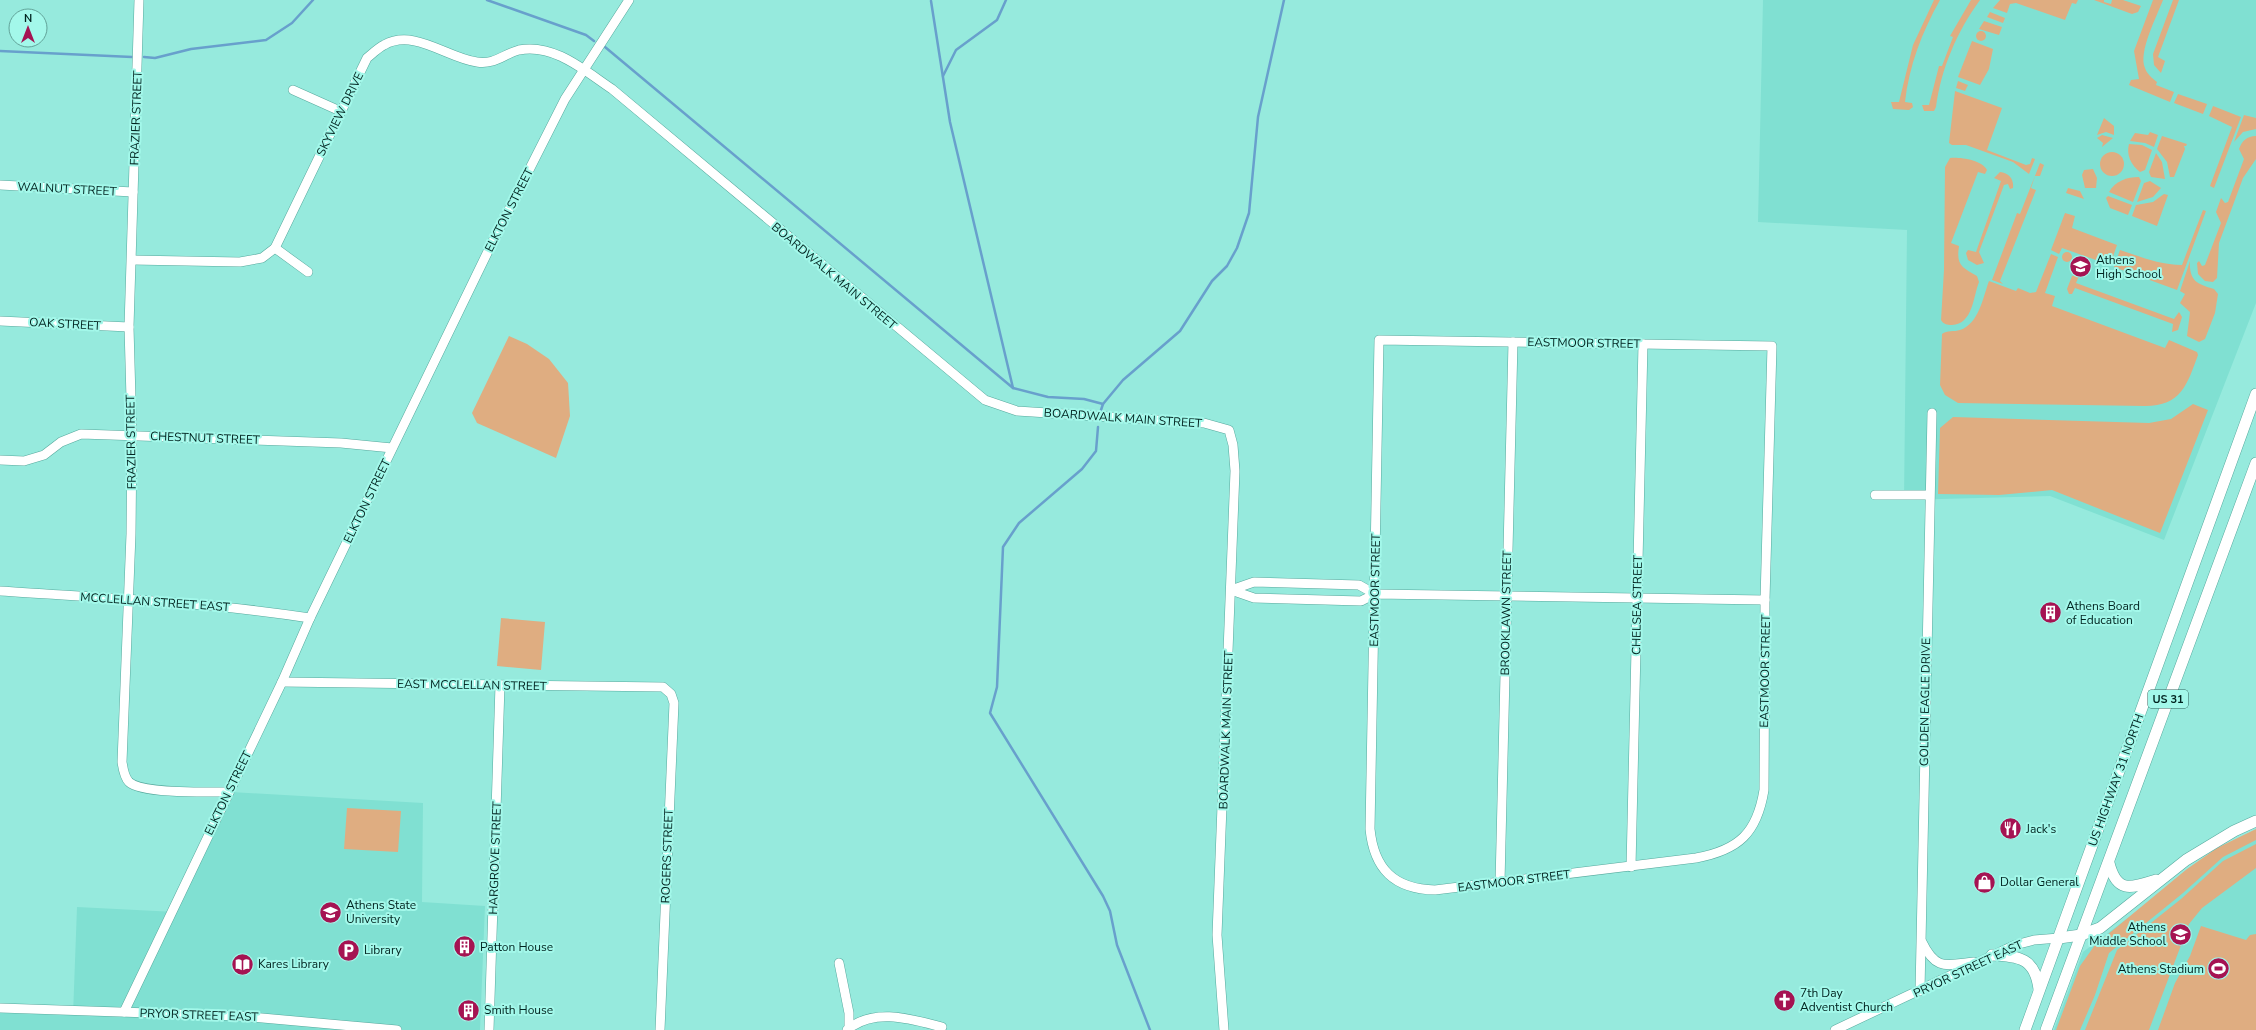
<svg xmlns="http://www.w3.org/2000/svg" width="2256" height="1030" font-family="'Nunito Sans',sans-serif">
<rect width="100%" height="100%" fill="#96eadd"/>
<g fill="#80e0d2">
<polygon points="1763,0 2256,0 2256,303 2164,540 2050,496 1904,500 1907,230 1758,222"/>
<polygon points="232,792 423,803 422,902 485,906 480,1030 0,1030 0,1013 73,1015 77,907 176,912"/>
<polygon points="2256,831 2256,1030 2054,1030 2083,952 2194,868"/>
</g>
<g fill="#dfad81">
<path d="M1934,0H1940C1922,32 1909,66 1905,102L1912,103L1913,107L1909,110L1893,109L1891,102H1899L1913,45Z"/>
<path d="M1971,0H1980C1957,31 1941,69 1936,107L1934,111H1924L1922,105H1929L1939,66H1942L1953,37L1950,36Z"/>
<polygon points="2000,0 2078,0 2076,4 2072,3 2065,20 2016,3 2010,4 2007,13 1993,8"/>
<polygon points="2094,0 2104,0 2104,2 2111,4 2112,0 2123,0 2141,6 2138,12 2132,14"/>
<path d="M2153,0H2163C2157,16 2138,52 2145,68C2147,74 2152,78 2157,82L2156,85L2174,92L2170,102L2129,85L2131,80L2139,79L2134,51Z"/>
<polygon points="2173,0 2179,0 2158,57 2165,61 2161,73 2154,65 2153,54"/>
<polygon points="1990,12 2005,18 2003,23 1987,17"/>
<polygon points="1984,21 2002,27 1999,35 1979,29"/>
<circle cx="1981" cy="36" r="5"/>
<polygon points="1972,41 1993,49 1989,69 1980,85 1958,77"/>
<polygon points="1958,81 1968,85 1965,91 1956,88"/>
<polygon points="1955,91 2002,108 1987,150 2026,165 2030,164 2032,158 2035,159 2029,174 2013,162 1966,145 1952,145 1949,143"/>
<polygon points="2178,94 2207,104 2203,114 2174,103"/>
<polygon points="2213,106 2241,117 2214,188 2210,186 2232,127 2209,116"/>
<polygon points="2244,115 2256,118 2256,129 2243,132 2234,142"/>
<polygon points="2104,118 2114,126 2114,135 2106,132 2097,135"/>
<polygon points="2150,132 2158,135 2154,147 2145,143 2130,141 2135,133 2148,135"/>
<polygon points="2102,135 2113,138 2102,147 2103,143 2097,138"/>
<polygon points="2162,136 2187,144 2186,146 2184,146 2185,149 2174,177 2170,177 2167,162 2157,149"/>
<path d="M2256,136V159L2243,178L2219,243L2217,278L2213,282L2205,281L2198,274L2197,263L2199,261L2202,266L2205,265L2221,223L2216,212L2221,198L2225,203L2228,202L2244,159L2239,149C2242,141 2247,136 2256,136Z"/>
<path d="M2129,144L2142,145L2152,150L2145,170L2140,172C2131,165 2126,155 2129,144Z"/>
<circle cx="2112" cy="164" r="12"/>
<polygon points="2156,153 2162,162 2165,179 2151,177 2149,172"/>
<path d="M1950,158C1960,157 1982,160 1987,170L1985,174L1978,172L1951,243L1959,246C1956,266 1962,267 1977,276L1979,282C1973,297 1973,324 1952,325C1947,325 1943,324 1941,320L1944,270L1945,167Z"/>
<polygon points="2040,163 2044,165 2040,176 2035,176 2031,188 2036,190 2000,281 2003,284 1992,280 2017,213 2020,214"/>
<polygon points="2093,169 2097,178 2096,188 2085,188 2082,175 2084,170"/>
<path d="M2000,172C2009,173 2014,179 2013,188L2010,189L2008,184L2004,185L1979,252L1984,263L1977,265L1968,260L1966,253L1968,250L1976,252L2001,181L1994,178Z"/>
<path d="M2139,177L2141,181L2133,202L2109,192C2115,181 2127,177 2139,177Z"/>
<polygon points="2150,181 2161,188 2153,197 2137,202 2144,183"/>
<polygon points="2068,188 2080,191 2084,199 2066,193"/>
<polygon points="2164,194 2168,195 2157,226 2132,216 2136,205 2153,202"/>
<polygon points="2108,196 2132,205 2128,215 2110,208 2106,198"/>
<path d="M2203,210L2206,211L2177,290L2114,267L2120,250C2141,257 2161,265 2182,265Z"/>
<polygon points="2065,213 2075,216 2072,228 2117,245 2110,265 2062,248 2059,254 2051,250"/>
<circle cx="2067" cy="257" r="5"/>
<path d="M2051,254L2058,257L2045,293L2055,296L2052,306L2165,348L2169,340L2197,352L2198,355C2187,385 2181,406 2145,406L1958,403L1945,395L1940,385L1942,334C1947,330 1954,332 1960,330C1979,324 1983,297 1989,281L2016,291L2018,288L2030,293L2036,292Z"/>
<path d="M2190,261C2189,281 2197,284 2214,289L2218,294L2215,313L2205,339L2199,342L2187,336L2190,312L2180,303L2185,294L2180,291Z"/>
<polygon points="2077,275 2079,276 2076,283 2174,319 2179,312 2182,317 2178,330 2172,332 2173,324 2075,288 2072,294 2069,294 2067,289 2072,276"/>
<polygon points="509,336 527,344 549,359 568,383 570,416 556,458 477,423 472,413"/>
<polygon points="2193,404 2208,410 2160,533 2052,490 1999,495 1938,494 1940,428 1953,417 2149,423 2171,419"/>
<polygon points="501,618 545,622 541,670 497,666"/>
<polygon points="347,808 401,811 398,852 344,849"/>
<polygon points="2256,829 2256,840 2223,857 2183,893 2109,953 2095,995 2080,1030 2056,1030 2080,966 2095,945 2187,869 2217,848"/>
<polygon points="2256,844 2256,868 2202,908 2189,924 2149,1030 2085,1030 2117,950 2181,899 2223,861"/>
<polygon points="2201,926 2246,940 2250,935 2256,934 2256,1030 2158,1030 2175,983 2190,956"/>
</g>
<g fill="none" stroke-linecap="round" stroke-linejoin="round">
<g stroke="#68a0cc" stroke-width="2.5">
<polyline points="487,0 586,35 594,41"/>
<polyline points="931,1 950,122 1013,388"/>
<polyline points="605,47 1013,388 1048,397 1084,399 1103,404"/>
<polyline points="0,51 132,57"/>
<polyline points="144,57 155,58 191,49 266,40 292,23 313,0"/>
<polyline points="943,76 956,50 997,20 1006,0"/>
<polyline points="1101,410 1103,404 1123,380 1180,331 1212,281 1227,266 1237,248 1249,213 1258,117 1284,0"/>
<polyline points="1098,427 1096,451 1082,469 1019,523 1003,547 997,687 990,713 1103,896 1110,911 1117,945 1150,1030"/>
</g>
<defs>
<g id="minor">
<path d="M139,0L129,327L132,435L131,534L122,762C123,768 124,777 129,782C142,794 208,792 227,792"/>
<polyline points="293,90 340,111"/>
<polyline points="0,185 133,192"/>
<polyline points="275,248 308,272"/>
<path d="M132,260L240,262L262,258L275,248L367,58C372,54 378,48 384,45C414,28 447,58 477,62C494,65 504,54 519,50C554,43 585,71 612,89L985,400L1017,411L1204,423L1229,430L1233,445L1235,471L1217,935L1224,1030"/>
<polyline points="0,321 129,327"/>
<path d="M1379,340L1772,346L1765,600L1764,790C1757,833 1739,850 1696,858L1435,890C1394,889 1374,869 1370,829Z"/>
<polyline points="0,460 24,461 44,455 61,442 81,434 341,443 392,448"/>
<polyline points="1875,495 1929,495"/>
<polyline points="1231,590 1254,598 1361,601 1375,594 1765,600"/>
<polyline points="1231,590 1254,582 1359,585 1375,594"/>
<path d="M0,591C103,598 207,602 310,618"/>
<polyline points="282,682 663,687 671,694 674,703 660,1030"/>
<polyline points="1631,867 1643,344"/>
<polyline points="1500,883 1513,342"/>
<path d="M1922,942C1936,971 1946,965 1974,962"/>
<polyline points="839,963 849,1013 849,1028"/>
<polyline points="1920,991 1932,413"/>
<polyline points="0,1008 239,1016 397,1030"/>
<polyline points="124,1012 282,682 310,618 492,243 565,99 629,0"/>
<polyline points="489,1030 500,685"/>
<path d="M847,1030C874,1007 911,1019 942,1027"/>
<polyline points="1835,1030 2015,945 2034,940 2059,938"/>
</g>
<g id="major">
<path d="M2109,863C2117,894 2131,888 2156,880"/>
<polyline points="2059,938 2081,935 2100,928 2186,860 2234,831 2256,821"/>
<path d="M1992,955C2019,956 2035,958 2039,989"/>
<polyline points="2025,1030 2256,394"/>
<polyline points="2046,1030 2256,463"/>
</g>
</defs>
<use href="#minor" stroke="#56a99d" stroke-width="10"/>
<use href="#major" stroke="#56a99d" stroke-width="12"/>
<use href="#minor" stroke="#fff" stroke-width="9"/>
<use href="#major" stroke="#fff" stroke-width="11"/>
</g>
<defs>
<symbol id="school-disc" viewBox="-11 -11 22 22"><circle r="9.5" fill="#a51352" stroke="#a3f8ea"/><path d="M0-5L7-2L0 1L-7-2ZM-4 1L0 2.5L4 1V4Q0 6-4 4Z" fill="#fff"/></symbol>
<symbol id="building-disc" viewBox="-11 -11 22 22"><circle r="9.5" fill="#a51352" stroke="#a3f8ea"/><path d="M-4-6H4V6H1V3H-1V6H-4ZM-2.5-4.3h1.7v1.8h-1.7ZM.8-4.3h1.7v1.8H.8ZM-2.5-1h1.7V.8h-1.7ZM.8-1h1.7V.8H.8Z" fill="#fff"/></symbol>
<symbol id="restaurant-disc" viewBox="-11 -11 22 22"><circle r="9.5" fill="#a51352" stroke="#a3f8ea"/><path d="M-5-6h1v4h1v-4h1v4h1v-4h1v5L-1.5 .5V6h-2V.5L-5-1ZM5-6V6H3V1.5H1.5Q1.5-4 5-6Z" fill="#fff"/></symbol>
<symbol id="shop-disc" viewBox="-11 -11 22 22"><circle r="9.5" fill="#a51352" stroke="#a3f8ea"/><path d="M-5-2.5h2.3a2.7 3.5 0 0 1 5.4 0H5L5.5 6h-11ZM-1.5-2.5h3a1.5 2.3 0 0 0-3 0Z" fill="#fff"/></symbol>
<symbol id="university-disc" viewBox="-11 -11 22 22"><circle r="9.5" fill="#a51352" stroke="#a3f8ea"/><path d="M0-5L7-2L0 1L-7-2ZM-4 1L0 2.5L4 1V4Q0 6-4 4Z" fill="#fff"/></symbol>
<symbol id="parking-disc" viewBox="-11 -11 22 22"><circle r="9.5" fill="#a51352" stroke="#a3f8ea"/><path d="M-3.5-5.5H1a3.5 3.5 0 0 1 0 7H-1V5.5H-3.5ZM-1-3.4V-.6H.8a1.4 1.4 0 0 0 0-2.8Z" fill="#fff"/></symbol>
<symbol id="library-disc" viewBox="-11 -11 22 22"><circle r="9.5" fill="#a51352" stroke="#a3f8ea"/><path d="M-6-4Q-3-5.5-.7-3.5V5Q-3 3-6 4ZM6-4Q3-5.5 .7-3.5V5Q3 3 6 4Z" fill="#fff"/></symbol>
<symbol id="stadium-disc" viewBox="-11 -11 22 22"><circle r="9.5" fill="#a51352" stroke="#a3f8ea"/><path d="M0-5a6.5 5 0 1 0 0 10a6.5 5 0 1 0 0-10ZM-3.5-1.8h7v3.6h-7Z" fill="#fff"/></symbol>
<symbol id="church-disc" viewBox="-11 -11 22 22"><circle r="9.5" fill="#a51352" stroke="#a3f8ea"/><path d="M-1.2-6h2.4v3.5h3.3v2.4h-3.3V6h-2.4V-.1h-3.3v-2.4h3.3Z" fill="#fff"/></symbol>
</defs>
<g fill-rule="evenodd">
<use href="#school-disc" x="2068" y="254" width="25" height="25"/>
<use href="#building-disc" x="2038" y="600" width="25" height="25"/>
<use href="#restaurant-disc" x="1998" y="816" width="25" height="25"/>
<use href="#shop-disc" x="1972" y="870" width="25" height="25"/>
<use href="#university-disc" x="318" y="900" width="25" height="25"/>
<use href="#school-disc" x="2168" y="922" width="25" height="25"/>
<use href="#building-disc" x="452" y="934" width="25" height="25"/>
<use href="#parking-disc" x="336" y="938" width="25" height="25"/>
<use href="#library-disc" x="230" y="952" width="25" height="25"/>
<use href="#stadium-disc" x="2206" y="956" width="25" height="25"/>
<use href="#church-disc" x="1772" y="988" width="25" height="25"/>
<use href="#building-disc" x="456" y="998" width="25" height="25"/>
</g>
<g text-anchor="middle" stroke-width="4" stroke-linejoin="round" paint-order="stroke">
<rect fill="#a3f8ea" stroke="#31635c" stroke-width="1" x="2148" y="690" width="40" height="18" rx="3"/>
<g font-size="11" font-weight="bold" fill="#00231f">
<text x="2168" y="703">US 31</text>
</g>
<g font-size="12" fill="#00231f" stroke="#a3f8ea">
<text transform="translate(340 114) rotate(-64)" y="4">SKYVIEW DRIVE</text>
<text transform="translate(136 118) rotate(-88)" y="4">FRAZIER STREET</text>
<text transform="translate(67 189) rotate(3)" y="4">WALNUT STREET</text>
<text transform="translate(509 210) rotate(-63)" y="4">ELKTON STREET</text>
<text transform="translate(834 276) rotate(40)" y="4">BOARDWALK MAIN STREET</text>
<text transform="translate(65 324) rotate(3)" y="4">OAK STREET</text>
<text transform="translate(1584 343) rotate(1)" y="4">EASTMOOR STREET</text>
<text transform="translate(1123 418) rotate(4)" y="4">BOARDWALK MAIN STREET</text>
<text transform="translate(205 438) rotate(2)" y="4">CHESTNUT STREET</text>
<text transform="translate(131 442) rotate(-91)" y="4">FRAZIER STREET</text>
<text transform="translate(367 501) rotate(-64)" y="4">ELKTON STREET</text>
<text transform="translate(1375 590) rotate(-89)" y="4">EASTMOOR STREET</text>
<text transform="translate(155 602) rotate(4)" y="4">MCCLELLAN STREET EAST</text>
<text transform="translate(1637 605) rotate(-89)" y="4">CHELSEA STREET</text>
<text transform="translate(1506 613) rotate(-89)" y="4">BROOKLAWN STREET</text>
<text transform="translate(1765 671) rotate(-89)" y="4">EASTMOOR STREET</text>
<text transform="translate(472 685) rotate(1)" y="4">EAST MCCLELLAN STREET</text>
<text transform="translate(1925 702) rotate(-89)" y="4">GOLDEN EAGLE DRIVE</text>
<text transform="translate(1226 730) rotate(-88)" y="4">BOARDWALK MAIN STREET</text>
<text transform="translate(2116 780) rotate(-70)" y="4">US HIGHWAY 31 NORTH</text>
<text transform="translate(228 793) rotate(-64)" y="4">ELKTON STREET</text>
<text transform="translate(667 856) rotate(-88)" y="4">ROGERS STREET</text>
<text transform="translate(495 858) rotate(-88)" y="4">HARGROVE STREET</text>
<text transform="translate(1514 881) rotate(-7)" y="4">EASTMOOR STREET</text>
<text transform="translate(1968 969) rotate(-25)" y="4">PRYOR STREET EAST</text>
<text transform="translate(199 1015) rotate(2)" y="4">PRYOR STREET EAST</text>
</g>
<g font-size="12" fill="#00231f" stroke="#a3f8ea" text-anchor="start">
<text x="2096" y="264">Athens<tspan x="2096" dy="14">High School</tspan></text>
<text x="2066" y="610">Athens Board<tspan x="2066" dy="14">of Education</tspan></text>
<text x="2026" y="833">Jack's</text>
<text x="2000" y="886">Dollar General</text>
<text x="346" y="909">Athens State<tspan x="346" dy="14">University</tspan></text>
<text x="2166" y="931" text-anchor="end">Athens<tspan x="2166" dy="14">Middle School</tspan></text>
<text x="480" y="951">Patton House</text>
<text x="364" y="954">Library</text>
<text x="258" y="968">Kares Library</text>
<text x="2204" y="973" text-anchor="end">Athens Stadium</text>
<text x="1800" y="997">7th Day<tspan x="1800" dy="14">Adventist Church</tspan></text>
<text x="484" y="1014">Smith House</text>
</g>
</g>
<g transform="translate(28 28)"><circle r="19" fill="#a3f8ea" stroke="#62a399"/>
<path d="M0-3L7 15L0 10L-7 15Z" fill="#a51352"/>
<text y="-6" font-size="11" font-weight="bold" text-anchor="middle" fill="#00231f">N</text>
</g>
</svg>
